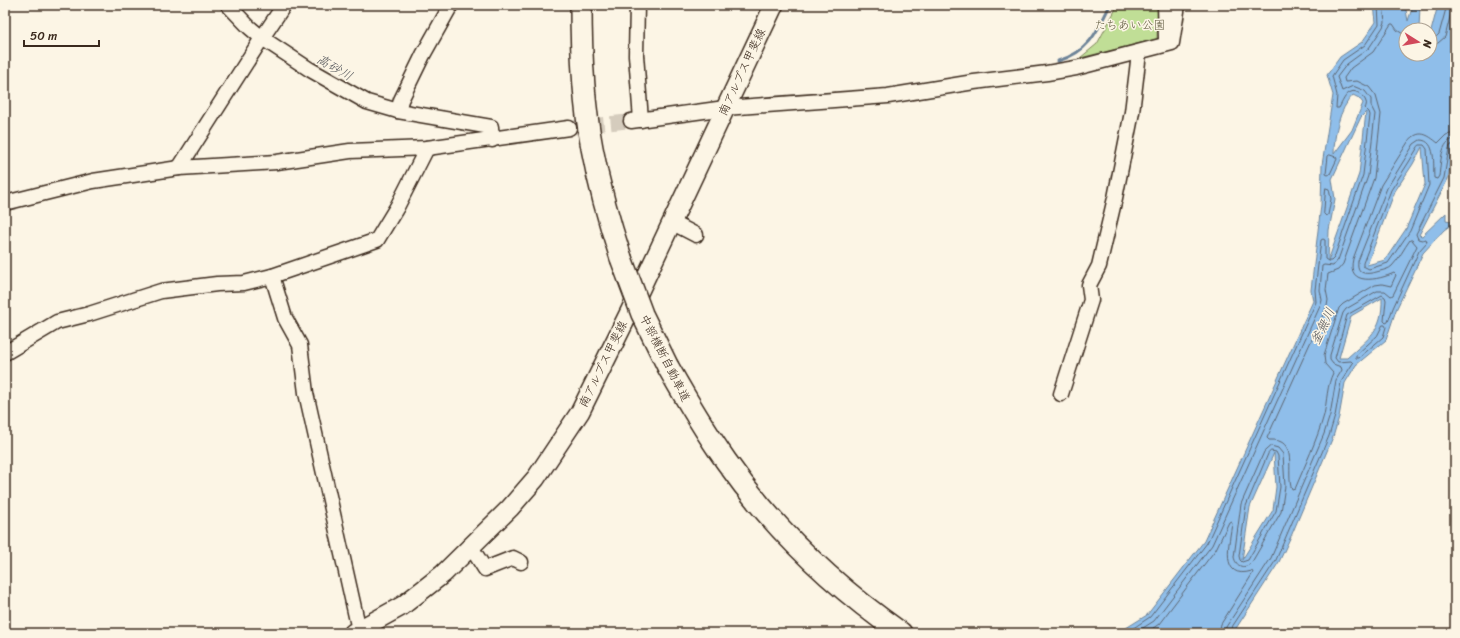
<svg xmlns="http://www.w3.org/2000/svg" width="1460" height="638" font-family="Sriracha,'Klee One',sans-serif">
<rect width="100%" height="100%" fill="#fcf5e5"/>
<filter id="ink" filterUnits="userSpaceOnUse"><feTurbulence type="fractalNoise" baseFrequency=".025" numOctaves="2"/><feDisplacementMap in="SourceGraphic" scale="8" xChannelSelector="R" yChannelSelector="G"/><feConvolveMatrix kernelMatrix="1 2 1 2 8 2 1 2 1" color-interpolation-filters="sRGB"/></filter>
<g filter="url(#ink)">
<polygon fill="#c0de96" stroke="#7e845a" points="1118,5 1158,5 1157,39 1080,58 1097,44"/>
<path fill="#8fbeea" stroke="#6d8398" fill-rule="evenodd" d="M1374,5H1405L1408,21L1413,5H1420L1419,30H1406V54H1430V35L1438,5H1455V145L1452,150L1448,179L1419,235L1422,236L1446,213V220L1455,222L1444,230L1423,253L1396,310L1386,340L1356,365L1345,383L1339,417L1333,437L1292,534L1279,562L1233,633H1118L1147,615L1204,541L1313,301L1311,290L1321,205L1322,165L1333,95L1327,75L1340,57L1362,42L1376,22ZM1353,95L1359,98L1363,103L1352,130L1334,154C1334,135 1339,109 1353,95ZM1366,112L1359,174L1328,261L1329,230L1335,199L1332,179L1361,117ZM1422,147L1425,184L1406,229L1385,260L1367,265L1395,191L1413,164ZM1382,298C1383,330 1369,338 1347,358H1339L1351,316ZM1274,453L1276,487L1273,510L1242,560L1250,507Z"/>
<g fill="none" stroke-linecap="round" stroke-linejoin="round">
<g stroke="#5d6570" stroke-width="1">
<path d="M1406,36L1397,30L1393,24H1391L1373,52L1351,68L1344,78L1345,82L1357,81L1369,87L1376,96L1381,114L1374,178L1343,264L1338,270L1328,274L1326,290L1328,300L1327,306L1267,438L1269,440C1300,438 1285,473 1292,490L1295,489C1305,465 1317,440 1324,415C1327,401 1327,385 1333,373L1325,364L1324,355L1339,308L1343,304L1375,285L1382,284L1391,286L1396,275L1394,273C1379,280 1346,287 1353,259L1381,185L1408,142C1419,128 1428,135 1438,143L1446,135L1455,133"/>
<polyline points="1430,39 1435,38 1439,34 1447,5"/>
<polyline points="1430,45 1438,43 1445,37 1453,5"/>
<polygon points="1420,145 1424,145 1427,149 1429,185 1410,231 1388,263 1369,269 1363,266 1363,263 1391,190 1409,162 1418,147"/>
<polygon points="1330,155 1336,157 1337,159 1330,174 1328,175 1326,174 1328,156"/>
<polygon points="1326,188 1329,189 1331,199 1328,215 1326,216 1324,214"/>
<polygon points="1383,325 1385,325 1386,327 1383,337 1359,358 1356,358 1356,355 1377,336"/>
<path d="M1271,446L1278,448L1283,454L1285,486L1281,512L1252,562C1245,570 1236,567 1234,557L1241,504L1264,452Z"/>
<polygon points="1271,451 1276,452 1278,456 1280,487 1276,511 1248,560 1242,562 1240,560 1239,556 1246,506 1268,454"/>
<path d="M1126,633L1150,617L1207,543L1316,302L1315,290L1321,240L1323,239L1325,240V259L1328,261H1331L1334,258L1363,175L1370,115L1369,112L1365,108C1366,107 1367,103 1366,102C1365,97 1356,89 1351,92C1345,94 1342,103 1339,108H1336L1337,95L1332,76L1343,60L1365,45L1379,24L1378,5"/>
<polyline points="1135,633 1154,621 1212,545 1321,304 1322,300 1320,290 1322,266 1324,265 1333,266 1338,260 1368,176 1375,114 1371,106 1371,99 1365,91 1353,86 1342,91 1337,77 1347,64 1369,48 1383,27 1385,22 1383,5"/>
<path d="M1146,633L1159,624L1216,549L1229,522L1231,521L1232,523C1230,541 1218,581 1252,571L1253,573L1221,624L1219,633"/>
<path d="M1225,633L1226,627L1271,558L1324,434L1330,415L1336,380L1342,370L1341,367L1333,364L1330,360V355L1343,313L1346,309L1377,291H1385L1391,296L1393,295L1417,246L1412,240H1410C1404,248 1399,259 1392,266C1389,269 1384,270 1380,271C1370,274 1356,277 1358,261L1387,188L1414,144L1420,140C1437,140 1433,166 1434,178L1437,179L1439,176C1441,164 1440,140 1455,139"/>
<polyline points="1230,633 1230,630 1276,560 1329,436 1335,416 1341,382 1353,363 1351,361 1338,362 1335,358 1347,315 1382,295 1385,297 1386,300 1384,321 1386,323 1388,322 1393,308 1419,251 1427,242 1426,239 1422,240 1418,239 1416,234 1444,178 1449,148 1451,145 1455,144"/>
</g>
<path stroke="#6d8398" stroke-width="3" d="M1058,61C1089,52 1097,32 1110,5"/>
<polyline stroke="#d5ccbd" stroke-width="14" stroke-dasharray="14 7" stroke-linecap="butt" points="569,128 631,121"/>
<defs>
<g id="minor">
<polyline points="228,5 249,27 262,38 309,69 367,102 398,111 491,127 492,140"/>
<polyline points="637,5 636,55 641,120"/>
<polyline points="1165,5 1166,39"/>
<polyline points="398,111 401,100 423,55 451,5"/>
<polyline points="631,121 725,108 888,96 974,82 1047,73 1076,68 1172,43 1178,5"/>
<polyline points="179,168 262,38 284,5"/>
<polyline points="5,203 93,181 179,168 277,162 350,151 427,148 569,128"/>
<polyline points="671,222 696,235"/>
<polyline points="272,276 285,318 300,345 306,393 359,630"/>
<polyline points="5,353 57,322 89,314 161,291 217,284 244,283 272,276 377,240 397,207 427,148"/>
<polyline points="1061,394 1091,300 1089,285 1099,266 1115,198 1132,112 1139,53"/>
<polyline points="471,547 485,569 513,558 521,562"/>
</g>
<polyline id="major" points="353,633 402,606 443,574 510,508 536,478 580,412 630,311 774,5"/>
<g id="highway">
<path d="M581,5C581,53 583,101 592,148C599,186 609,222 621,258"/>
<path d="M668,367C686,399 705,431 726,461C773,528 834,586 901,633"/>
</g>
</defs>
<use href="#minor" stroke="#3b2a1e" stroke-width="17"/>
<use href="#major" stroke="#3b2a1e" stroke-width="21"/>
<use href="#highway" stroke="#3b2a1e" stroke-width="24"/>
<use href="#minor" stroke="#fcf5e5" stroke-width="14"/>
<use href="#major" stroke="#fcf5e5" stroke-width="18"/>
<use href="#highway" stroke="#fcf5e5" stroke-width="21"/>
<defs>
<polyline id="highway-bridge" points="621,258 642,314 668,367"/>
</defs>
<use href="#highway-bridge" stroke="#3b2a1e" stroke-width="24" stroke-linecap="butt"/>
<use href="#highway-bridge" stroke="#fcf5e5" stroke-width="21"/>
</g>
</g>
<g text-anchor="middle" stroke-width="3" stroke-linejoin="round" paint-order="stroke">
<g font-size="12" fill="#5c573c" stroke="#fcf5e5">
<text x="1130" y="29">たちあい公園</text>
</g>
<g font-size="12" fill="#3b2a1e" stroke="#fcf5e5">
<text transform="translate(742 72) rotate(-65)" y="4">南アルプス甲斐線</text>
<text transform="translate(665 358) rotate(63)" y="4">中部横断自動車道</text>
<text transform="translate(603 364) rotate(-64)" y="4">南アルプス甲斐線</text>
</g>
<g font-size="13" font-style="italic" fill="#54565b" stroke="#fcf5e5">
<text transform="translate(335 67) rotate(30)" y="5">高砂川</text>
<text transform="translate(1322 326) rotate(-64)" y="5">釜無川</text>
</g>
</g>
<rect width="1460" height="638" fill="none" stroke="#fcf5e5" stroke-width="20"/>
<rect x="10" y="10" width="1440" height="618" fill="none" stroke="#3b2a1e" stroke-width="1.5" filter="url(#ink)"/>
<g transform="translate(1418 42) rotate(101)"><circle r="19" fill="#fcf5e5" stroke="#afa495"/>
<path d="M0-3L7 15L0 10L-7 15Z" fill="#d1495b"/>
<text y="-6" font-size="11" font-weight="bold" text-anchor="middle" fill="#3b2a1e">N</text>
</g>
<path d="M24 40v6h75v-6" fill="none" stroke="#3b2a1e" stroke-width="2"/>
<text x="30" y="40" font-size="12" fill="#3b2a1e" stroke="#fcf5e5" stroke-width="3" paint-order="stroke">50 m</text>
</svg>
